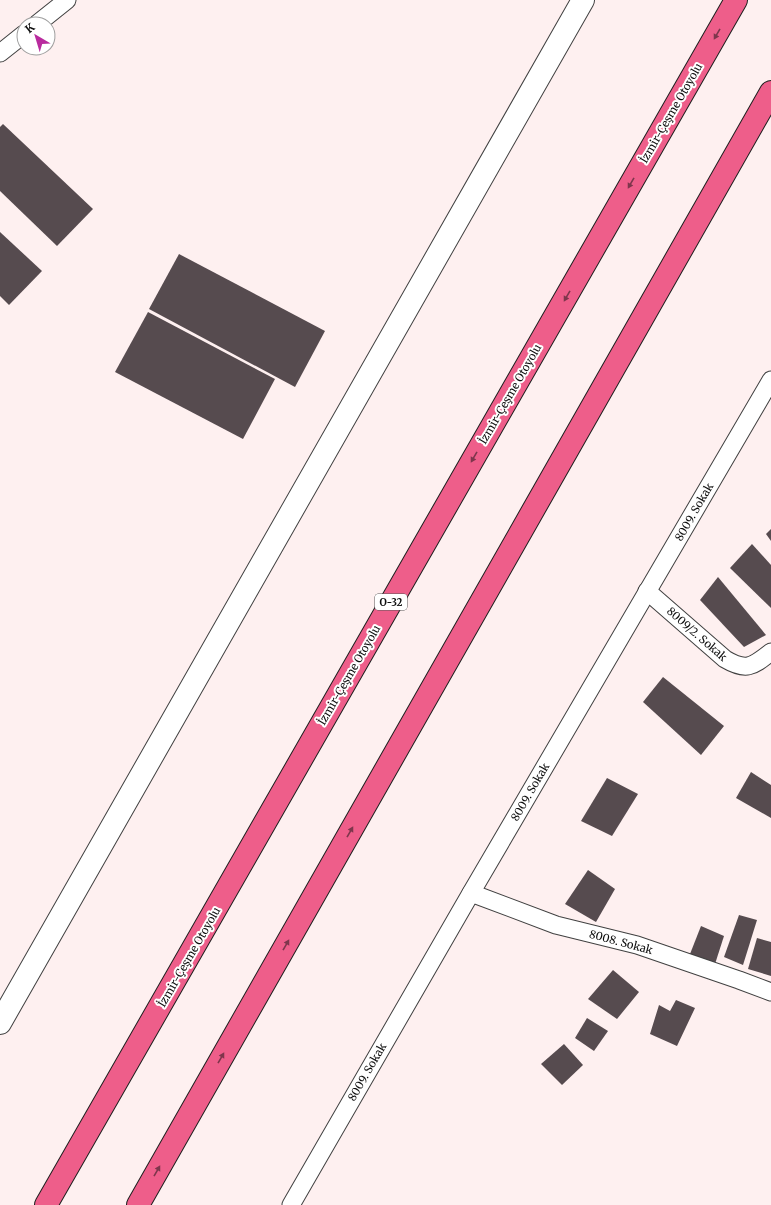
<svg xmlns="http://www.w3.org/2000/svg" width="771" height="1205" font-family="Merriweather,serif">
<rect width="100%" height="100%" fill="#fef0f0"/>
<g fill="#564b4f">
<polygon points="3,124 93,209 57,246 0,191 0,127"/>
<polygon points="0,232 42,271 9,305 0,296"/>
<polygon points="179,254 325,331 295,387 149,309"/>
<polygon points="148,312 275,379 243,439 115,372"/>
<polygon points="771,529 771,541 766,534"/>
<polygon points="752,544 771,565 771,608 730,568"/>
<polygon points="718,577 766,635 744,647 700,600"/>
<polygon points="663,677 724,726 701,755 643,702"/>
<polygon points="751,772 771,785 771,818 736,798"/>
<polygon points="607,778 638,794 612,836 581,821"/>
<polygon points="588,870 615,889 596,922 565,904"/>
<polygon points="739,915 757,920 743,965 724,957"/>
<polygon points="701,926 724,936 715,964 690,954"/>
<polygon points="757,938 771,942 771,976 748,969"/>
<polygon points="613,970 639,992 617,1019 588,999"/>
<polygon points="676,1000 695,1008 677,1046 650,1034 659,1005 670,1011"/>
<polygon points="587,1018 608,1031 594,1051 575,1038"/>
<polygon points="564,1044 583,1065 562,1085 541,1064"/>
</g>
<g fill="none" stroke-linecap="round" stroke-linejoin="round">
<defs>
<g id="minor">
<polyline points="37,24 67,0"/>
<polyline points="0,53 24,34"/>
<path d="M647,591L725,659C747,672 753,666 771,652"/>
<polyline points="471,893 556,925 637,945 739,980 771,992"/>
<polyline points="291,1205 471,893 771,380"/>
</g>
<polyline id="tertiary" points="0,1023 583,0"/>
<g id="motorway">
<polyline points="46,1205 736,0"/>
<polyline points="138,1205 771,92"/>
</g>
</defs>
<use href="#minor" stroke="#414141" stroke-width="19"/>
<use href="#tertiary" stroke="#414141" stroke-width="24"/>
<use href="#motorway" stroke="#1f1f1f" stroke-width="24"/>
<use href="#minor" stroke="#fff" stroke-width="17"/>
<use href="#tertiary" stroke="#fff" stroke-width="22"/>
<use href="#motorway" stroke="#ee5e8a" stroke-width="22"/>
</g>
<defs><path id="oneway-solid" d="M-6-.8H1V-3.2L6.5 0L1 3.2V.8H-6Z"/></defs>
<g fill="#7e364c">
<use href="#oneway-solid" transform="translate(717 34) rotate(120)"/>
<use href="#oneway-solid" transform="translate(631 183) rotate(120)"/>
<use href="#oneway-solid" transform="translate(567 296) rotate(120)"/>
<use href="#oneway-solid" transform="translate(474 457) rotate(120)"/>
<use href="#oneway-solid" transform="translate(350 832) rotate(-60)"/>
<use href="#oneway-solid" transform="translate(286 945) rotate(-60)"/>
<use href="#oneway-solid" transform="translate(221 1058) rotate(-60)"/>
<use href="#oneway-solid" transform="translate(157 1171) rotate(-60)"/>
</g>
<g text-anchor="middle" stroke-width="4" stroke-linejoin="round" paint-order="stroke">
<rect fill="#fff" stroke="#565656" stroke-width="1" x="375" y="594" width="32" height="16" rx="3"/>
<g font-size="10" font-weight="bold" fill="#0e0e0e">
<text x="391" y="606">O-32</text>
</g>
<g font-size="11" fill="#0e0e0e" stroke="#fff">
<text transform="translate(671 113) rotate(-60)" y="4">İzmir-Çeşme Otoyolu</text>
<text transform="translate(510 394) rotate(-60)" y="4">İzmir-Çeşme Otoyolu</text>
<text transform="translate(694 512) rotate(-60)" y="4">8009. Sokak</text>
<text transform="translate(697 634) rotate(41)" y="4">8009/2. Sokak</text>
<text transform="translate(349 675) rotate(-60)" y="4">İzmir-Çeşme Otoyolu</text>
<text transform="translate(530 792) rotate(-60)" y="4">8009. Sokak</text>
<text transform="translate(621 942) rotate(15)" y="4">8008. Sokak</text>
<text transform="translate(189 957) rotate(-60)" y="4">İzmir-Çeşme Otoyolu</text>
<text transform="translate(367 1072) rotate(-60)" y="4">8009. Sokak</text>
</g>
</g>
<g transform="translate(36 36) rotate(322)"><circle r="19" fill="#ffffff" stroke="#9f9f9f"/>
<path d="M0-3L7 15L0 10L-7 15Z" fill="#b92b9e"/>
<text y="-6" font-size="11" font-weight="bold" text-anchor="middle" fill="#0e0e0e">K</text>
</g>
</svg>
